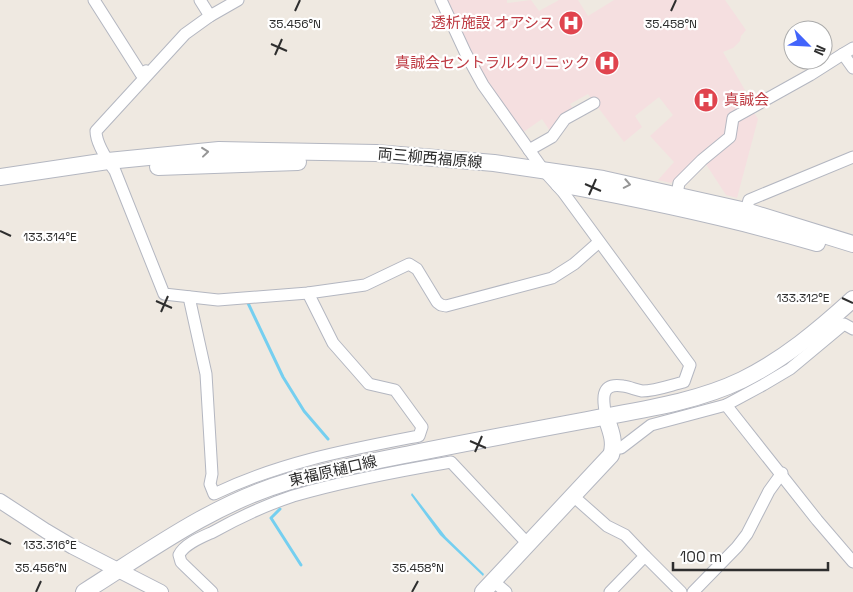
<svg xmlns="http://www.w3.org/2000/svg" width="853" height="592" font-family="'Space Grotesk','Noto Sans JP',sans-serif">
<rect width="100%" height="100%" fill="#efe9e1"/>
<polygon fill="#f5dfe0" points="445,0 507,0 507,3 531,0 539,11 559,0 578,0 588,16 614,0 725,0 746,30 741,36 740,41 733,48 723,52 753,104 750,106 758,119 737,198 726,195 700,155 671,183 658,180 674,162 650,136 673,115 659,97 635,116 642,127 624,142 588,94 570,104 573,109 550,131 542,119 522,133 485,82"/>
<polygon fill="#75cff0" points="412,493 446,537 484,574 483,576 440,535 411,495"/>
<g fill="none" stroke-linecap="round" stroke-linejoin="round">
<g stroke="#75cff0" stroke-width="3">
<polyline points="247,301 283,377 304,411 328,439"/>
<polyline points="280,509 271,518 301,565"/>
</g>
<defs>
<g id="minor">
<polyline points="94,0 141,74 146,71 148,73"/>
<polyline points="200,0 210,16"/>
<path d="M238,0L210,16L185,34L96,131C96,144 107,160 115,171L164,294L218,300L308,293L365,285L409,264L417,269L437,302L441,305L446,306L552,278L574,264L599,242"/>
<path d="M441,0L466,54L483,85L544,171L563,192L690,365L684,382C671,385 656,391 642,391C636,390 630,387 623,386C599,382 603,401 606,417"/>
<polyline points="853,48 843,54 853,68"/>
<polyline points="529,150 552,137 565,119 594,103"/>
<polyline points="677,194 679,183 702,160 730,137 733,118 810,75 843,54"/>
<polyline points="746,211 749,200 853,157"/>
<path d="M189,297L206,374L212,474L210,484L214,494C281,462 347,450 419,436L422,427L395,390L369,384L333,343L308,293"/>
<polyline points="726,405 817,520 853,562"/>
<polyline points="614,448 621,448 651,425 726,405 763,385 790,369 844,324 853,329"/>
<polyline points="572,495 607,526 625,535 645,556"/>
<polyline points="493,581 506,592"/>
<path d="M212,592L185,566L181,562L179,555C184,544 202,537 213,532C238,518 266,505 293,496C344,481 398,471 451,462L527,543"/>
<polyline points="610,592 645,556 681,592"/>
<polyline points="693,592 737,547 747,534 769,491 782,473"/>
</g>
<polyline id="tertiary" points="0,501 46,531 73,547 161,592"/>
<g id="secondary">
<polyline points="158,167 298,162"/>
<polyline points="0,177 108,161 219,150 376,153 494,163 603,179 746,211 853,244"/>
<path d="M559,184C646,200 732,218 817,243"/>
<path d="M84,592C149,551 213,504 287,482C327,470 369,462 410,454C469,442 528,431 587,420C639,410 694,403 742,380C783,360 819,330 853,299"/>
<path d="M483,592L611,455C616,442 610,429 606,417"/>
</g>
</defs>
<use href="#minor" stroke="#b4b7c1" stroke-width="13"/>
<use href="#tertiary" stroke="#b4b7c1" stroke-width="16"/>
<use href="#secondary" stroke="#b4b7c1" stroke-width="18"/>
<use href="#minor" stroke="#fff" stroke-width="11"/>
<use href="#tertiary" stroke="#fff" stroke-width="14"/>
<use href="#secondary" stroke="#fff" stroke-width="16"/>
</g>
<defs><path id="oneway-chevron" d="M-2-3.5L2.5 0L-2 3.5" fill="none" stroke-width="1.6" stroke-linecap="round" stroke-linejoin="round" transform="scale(1.25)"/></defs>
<g stroke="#969696">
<use href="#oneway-chevron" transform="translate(205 152) rotate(-6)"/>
<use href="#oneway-chevron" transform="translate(627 184) rotate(11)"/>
</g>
<path fill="none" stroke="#2e2e2e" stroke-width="2" d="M295,11L300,0M671,11L676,0M271,44L287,51M275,55L282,39M585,184L601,191M589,195L596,179M0,231L11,236M842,298L853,303M156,301L172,308M161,312L168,296M470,441L486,448M475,452L482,436M0,539L11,544M36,592L41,581M412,592L418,581"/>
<defs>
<symbol id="hospital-disc" viewBox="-11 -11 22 22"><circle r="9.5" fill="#e0444e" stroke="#fff"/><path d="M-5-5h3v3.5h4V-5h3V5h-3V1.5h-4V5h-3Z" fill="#fff"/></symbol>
</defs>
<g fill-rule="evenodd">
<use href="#hospital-disc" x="557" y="9" width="28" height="28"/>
<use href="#hospital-disc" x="593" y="49" width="28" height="28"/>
<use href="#hospital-disc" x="692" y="86" width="28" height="28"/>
</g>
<g text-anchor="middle" stroke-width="4.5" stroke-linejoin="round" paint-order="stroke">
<g font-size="15" fill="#be3a42" stroke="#fff" text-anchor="end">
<text x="554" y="28">透析施設 オアシス</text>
<text x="590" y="68">真誠会セントラルクリニック</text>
<text x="724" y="105" text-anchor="start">真誠会</text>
</g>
<g font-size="15" fill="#2e2e2e" stroke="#fff">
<text transform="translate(430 158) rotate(5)" y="5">両三柳西福原線</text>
<text transform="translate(333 471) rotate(-13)" y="5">東福原樋口線</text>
</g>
</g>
<g font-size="12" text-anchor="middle" fill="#2e2e2e" stroke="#fff" stroke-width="4.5" stroke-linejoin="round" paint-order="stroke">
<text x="295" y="28">35.456°N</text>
<text x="671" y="28">35.458°N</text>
<text x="50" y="241">133.314°E</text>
<text x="803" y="302">133.312°E</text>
<text x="50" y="549">133.316°E</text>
<text x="41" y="572">35.456°N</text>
<text x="418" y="572">35.458°N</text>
</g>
<g transform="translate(808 45) rotate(114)"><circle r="24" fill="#ffffff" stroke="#ababab"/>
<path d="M0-4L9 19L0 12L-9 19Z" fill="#4264fb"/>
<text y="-8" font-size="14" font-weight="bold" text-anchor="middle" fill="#2e2e2e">N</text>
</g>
<path d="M673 562v8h155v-8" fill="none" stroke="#2e2e2e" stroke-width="2.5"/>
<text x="680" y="562" font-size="15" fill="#2e2e2e" stroke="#ffffff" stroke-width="4" paint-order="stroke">100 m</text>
</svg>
